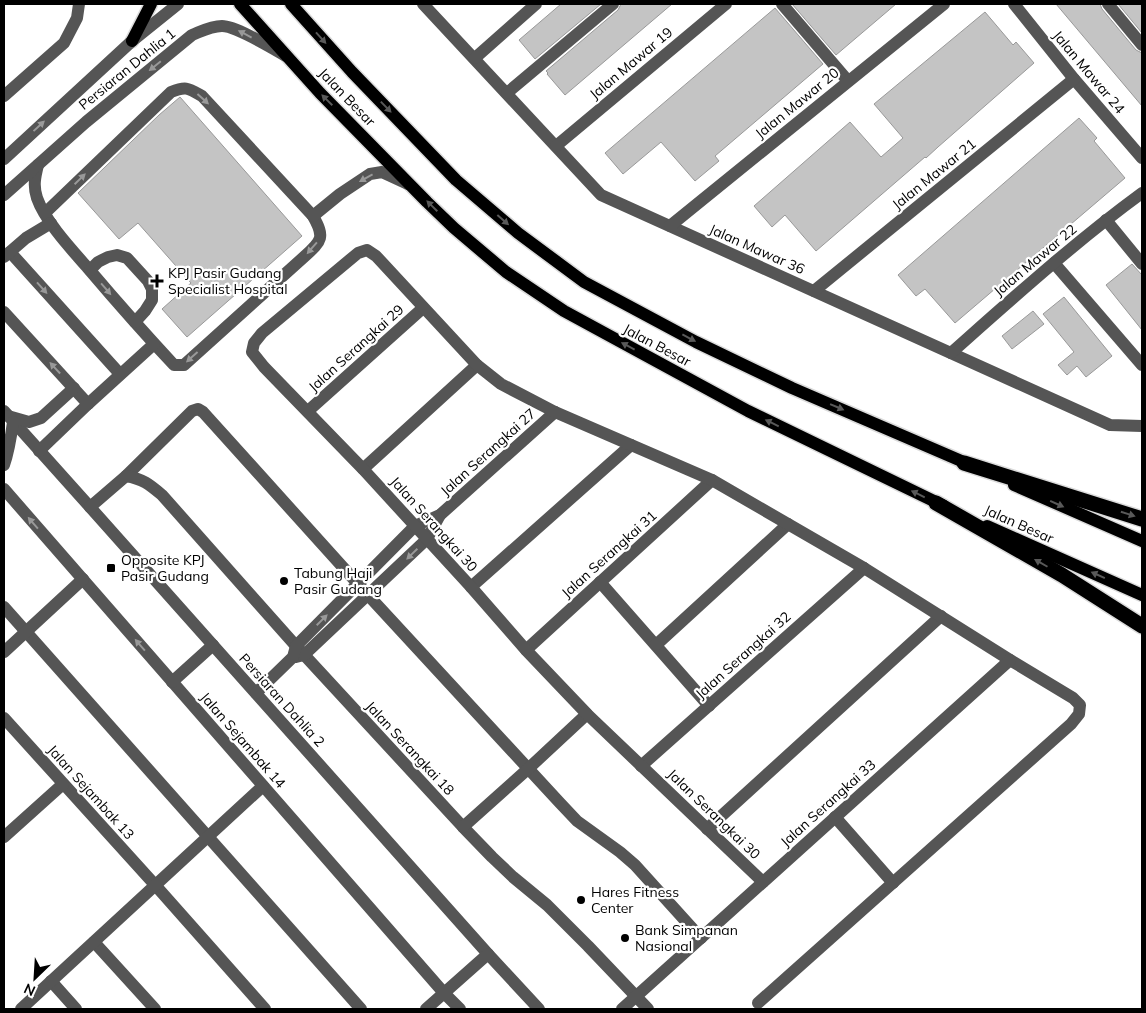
<svg xmlns="http://www.w3.org/2000/svg" width="1146" height="1013" font-family="Mulish,sans-serif">
<rect width="100%" height="100%" fill="#fff"/>
<g fill="#c4c4c4" stroke="#999">
<polygon points="561,4 601,4 535,59 519,40"/>
<polygon points="621,4 672,4 565,95 547,74 548,73 546,71 618,10"/>
<polygon points="792,4 896,4 836,55"/>
<polygon points="1056,4 1100,4 1102,9 1136,50 1142,53 1142,106"/>
<polygon points="1118,4 1142,4 1142,33"/>
<polygon points="775,8 823,64 715,156 719,161 695,181 661,142 623,174 605,153"/>
<polygon points="985,12 1013,45 1016,42 1034,63 938,147 926,158 925,157 816,251 785,215 772,227 754,206 850,122 881,157 903,138 874,104"/>
<polygon points="180,97 302,236 187,337 162,309 191,283 138,223 119,239 78,193 159,115"/>
<polygon points="1079,118 1097,138 1094,141 1125,178 955,323 925,289 916,296 898,275"/>
<polygon points="1132,264 1142,275 1142,330 1106,285"/>
<polygon points="1064,297 1112,356 1086,377 1077,366 1067,375 1058,365 1074,352 1043,314"/>
<polygon points="1033,311 1044,324 1012,349 1002,336"/>
</g>
<g fill="none" stroke-linecap="round" stroke-linejoin="round">
<defs>
<g id="major">
<polyline points="240,4 320,93 427,202 454,228 506,272 564,311 748,411 944,506"/>
<polyline points="291,4 352,72 456,180 518,233 584,282 696,342 792,388 973,466"/>
<polyline points="132,41 151,4"/>
<polyline points="1014,485 1142,541"/>
<polyline points="987,526 1142,595"/>
</g>
<g id="highway">
<polyline points="964,463 1142,519"/>
<polyline points="936,503 1062,575 1142,626"/>
</g>
</defs>
<use href="#major" stroke="#dbdbdb" stroke-width="15"/>
<use href="#highway" stroke="#dbdbdb" stroke-width="18"/>
<g stroke="#555" stroke-width="12">
<polyline points="423,4 601,195 1110,425 1142,426"/>
<polyline points="782,4 848,81"/>
<polyline points="1014,4 1074,79 1142,158"/>
<polyline points="1108,4 1142,45"/>
<polyline points="475,58 536,4"/>
<polyline points="507,93 613,4"/>
<polyline points="4,96 64,43 77,18 79,4"/>
<polyline points="556,146 726,4"/>
<polyline points="4,159 132,41 178,4"/>
<path d="M38,165C35,177 33,186 37,198C45,221 71,249 87,267C115,300 144,333 174,365H184L305,256C322,241 325,237 313,216L202,96C188,88 186,86 171,92L45,213"/>
<path d="M4,195L86,122L192,35C202,31 211,26 222,26C236,26 272,48 286,56"/>
<polyline points="313,216 340,194 370,174 382,172 408,184"/>
<polyline points="1106,220 1142,264"/>
<polyline points="670,226 944,4"/>
<polyline points="10,252 120,374"/>
<polyline points="4,257 26,238 51,223"/>
<polyline points="1054,263 1142,365"/>
<polyline points="90,270 98,262 108,257 117,255 127,258 148,281 152,289 152,300 145,311 135,322"/>
<polyline points="814,291 1074,79"/>
<polyline points="4,312 88,404"/>
<path d="M951,353C1013,298 1075,242 1142,193"/>
<polyline points="4,411 90,507 488,954 539,1009"/>
<polyline points="308,411 423,308"/>
<polyline points="8,416 29,422 41,418 74,388"/>
<polyline points="39,451 88,404 154,344"/>
<path d="M4,465C9,451 11,437 13,422"/>
<polyline points="363,469 477,365"/>
<polyline points="126,476 192,411 198,409 203,412 368,595 560,803 577,821 620,852 635,865 701,938"/>
<polyline points="4,489 444,993 460,1009"/>
<path d="M90,507L126,476C143,479 149,484 162,495L296,646L463,827L492,857L513,877L547,905L588,946L648,1009"/>
<polyline points="600,582 709,706"/>
<polyline points="471,587 631,445"/>
<polyline points="4,607 361,1009"/>
<polyline points="656,645 788,524"/>
<polyline points="526,650 712,480"/>
<polyline points="4,652 83,579"/>
<polyline points="296,657 304,655 427,539 440,515"/>
<polyline points="172,682 213,645"/>
<polyline points="256,693 293,657 296,646 415,526 440,515 555,412"/>
<polyline points="4,718 156,886 265,1009"/>
<polyline points="641,766 864,568"/>
<polyline points="835,817 893,883"/>
<polyline points="463,827 529,768 587,714"/>
<polyline points="707,829 941,616"/>
<polyline points="4,837 63,784"/>
<polyline points="94,942 155,1009"/>
<polyline points="51,981 76,1009"/>
<polyline points="758,1003 1071,724 1079,714 1080,705 1073,698 1010,660 864,568 712,480 555,412 501,384 477,365 376,256 367,250 358,253 262,333 254,343 252,352 264,367 363,469 471,587 526,650 587,714 763,882"/>
<polyline points="21,1009 263,786"/>
<polyline points="426,1009 488,954"/>
<polyline points="622,1009 1010,660"/>
</g>
<use href="#major" stroke="#000" stroke-width="12"/>
<use href="#highway" stroke="#000" stroke-width="15"/>
</g>
<defs><path id="oneway-solid" d="M-6-.8H1V-3.2L6.5 0L1 3.2V.8H-6Z" transform="scale(1.25)"/></defs>
<g fill="#999">
<use href="#oneway-solid" transform="translate(245 34) rotate(-152)"/>
<use href="#oneway-solid" transform="translate(155 66) rotate(141)"/>
<use href="#oneway-solid" transform="translate(203 99) rotate(42)"/>
<use href="#oneway-solid" transform="translate(39 126) rotate(-43)"/>
<use href="#oneway-solid" transform="translate(366 178) rotate(151)"/>
<use href="#oneway-solid" transform="translate(80 179) rotate(-44)"/>
<use href="#oneway-solid" transform="translate(312 248) rotate(131)"/>
<use href="#oneway-solid" transform="translate(42 288) rotate(48)"/>
<use href="#oneway-solid" transform="translate(106 289) rotate(49)"/>
<use href="#oneway-solid" transform="translate(192 357) rotate(138)"/>
<use href="#oneway-solid" transform="translate(55 368) rotate(-133)"/>
<use href="#oneway-solid" transform="translate(33 523) rotate(-131)"/>
<use href="#oneway-solid" transform="translate(412 554) rotate(136)"/>
<use href="#oneway-solid" transform="translate(322 620) rotate(-45)"/>
<use href="#oneway-solid" transform="translate(140 645) rotate(-131)"/>
</g>
<g fill="#595959">
<use href="#oneway-solid" transform="translate(321 38) rotate(48)"/>
<use href="#oneway-solid" transform="translate(327 100) rotate(-135)"/>
<use href="#oneway-solid" transform="translate(386 107) rotate(46)"/>
<use href="#oneway-solid" transform="translate(432 206) rotate(-135)"/>
<use href="#oneway-solid" transform="translate(503 220) rotate(41)"/>
<use href="#oneway-solid" transform="translate(689 338) rotate(28)"/>
<use href="#oneway-solid" transform="translate(628 346) rotate(-152)"/>
<use href="#oneway-solid" transform="translate(837 407) rotate(23)"/>
<use href="#oneway-solid" transform="translate(772 423) rotate(-154)"/>
<use href="#oneway-solid" transform="translate(918 494) rotate(-154)"/>
<use href="#oneway-solid" transform="translate(1057 504) rotate(24)"/>
<use href="#oneway-solid" transform="translate(1128 514) rotate(18)"/>
<use href="#oneway-solid" transform="translate(1041 563) rotate(-150)"/>
<use href="#oneway-solid" transform="translate(1098 575) rotate(-156)"/>
</g>
<g fill="#000" stroke="#fff" stroke-width="2">
<path d="M154.5 273.5h5v5h5v5h-5v5h-5v-5h-5v-5h5z"/>
<rect x="106" y="563" width="10" height="10" rx="2.5"/>
<circle cx="284" cy="581" r="5"/>
<circle cx="581" cy="900" r="5"/>
<circle cx="625" cy="938" r="5"/>
</g>
<g text-anchor="middle" stroke-width="4.5" stroke-linejoin="round" paint-order="stroke">
<g font-size="14" fill="#000" stroke="#fff">
<text transform="translate(631 63) rotate(-40)" y="5">Jalan Mawar 19</text>
<text transform="translate(127 69) rotate(-39)" y="5">Persiaran Dahlia 1</text>
<text transform="translate(1089 72) rotate(50)" y="5">Jalan Mawar 24</text>
<text transform="translate(347 97) rotate(46)" y="5">Jalan Besar</text>
<text transform="translate(797 103) rotate(-39)" y="5">Jalan Mawar 20</text>
<text transform="translate(934 174) rotate(-39)" y="5">Jalan Mawar 21</text>
<text transform="translate(757 249) rotate(24)" y="5">Jalan Mawar 36</text>
<text transform="translate(1035 260) rotate(-40)" y="5">Jalan Mawar 22</text>
<text transform="translate(657 345) rotate(28)" y="5">Jalan Besar</text>
<text transform="translate(356 348) rotate(-42)" y="5">Jalan Serangkai 29</text>
<text transform="translate(488 452) rotate(-42)" y="5">Jalan Serangkai 27</text>
<text transform="translate(434 524) rotate(48)" y="5">Jalan Serangkai 30</text>
<text transform="translate(1019 524) rotate(24)" y="5">Jalan Besar</text>
<text transform="translate(609 554) rotate(-42)" y="5">Jalan Serangkai 31</text>
<text transform="translate(743 655) rotate(-42)" y="5">Jalan Serangkai 32</text>
<text transform="translate(282 700) rotate(48)" y="5">Persiaran Dahlia 2</text>
<text transform="translate(243 740) rotate(49)" y="5">Jalan Sejambak 14</text>
<text transform="translate(410 748) rotate(47)" y="5">Jalan Serangkai 18</text>
<text transform="translate(91 792) rotate(48)" y="5">Jalan Sejambak 13</text>
<text transform="translate(828 803) rotate(-42)" y="5">Jalan Serangkai 33</text>
<text transform="translate(714 814) rotate(44)" y="5">Jalan Serangkai 30</text>
</g>
<g font-size="14" fill="#000" stroke="#fff" text-anchor="start">
<text x="168" y="278">KPJ Pasir Gudang<tspan x="168" dy="16">Specialist Hospital</tspan></text>
<text x="121" y="565">Opposite KPJ<tspan x="121" dy="16">Pasir Gudang</tspan></text>
<text x="294" y="578">Tabung Haji<tspan x="294" dy="16">Pasir Gudang</tspan></text>
<text x="591" y="897">Hares Fitness<tspan x="591" dy="16">Center</tspan></text>
<text x="635" y="935">Bank Simpanan<tspan x="635" dy="16">Nasional</tspan></text>
</g>
</g>
<rect width="1146" height="1013" fill="none" stroke="#000000" stroke-width="10"/>
<g transform="translate(35 978) rotate(205)" stroke="#ffffff" stroke-width="4" paint-order="stroke">
<path d="M0-4L9 19L0 12L-9 19Z" fill="#000000"/>
<text y="-8" font-size="14" font-weight="bold" text-anchor="middle" fill="#000000">N</text>
</g>
</svg>
